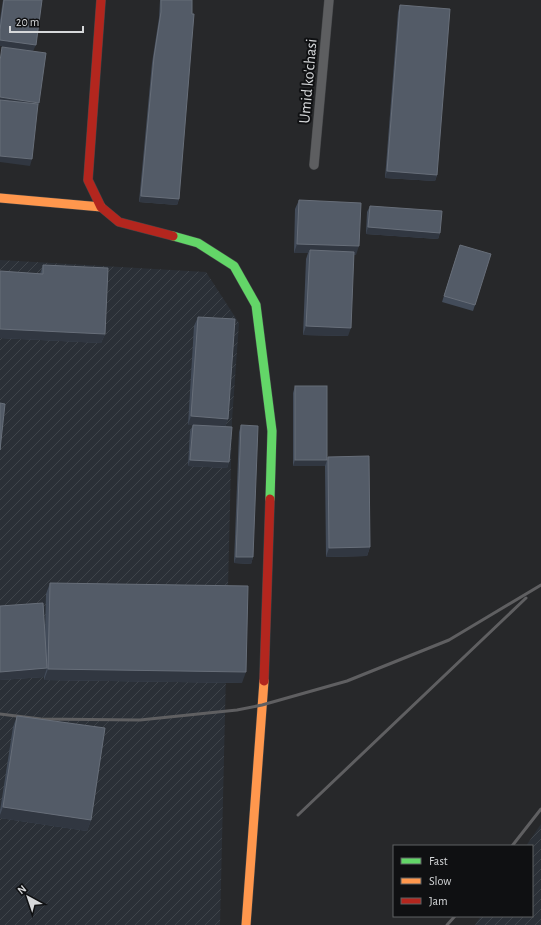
<svg xmlns="http://www.w3.org/2000/svg" width="541" height="925" font-family="'Alegreya Sans',sans-serif">
<defs>
<pattern id="industrial-furrows" width="10" height="10" patternUnits="userSpaceOnUse"><rect width="10" height="10" fill="#2b3037"/><path d="M-1 1l2-2M0 10L10 0M9 11l2-2" fill="none" stroke="#3f444a"/></pattern>
</defs>
<rect width="100%" height="100%" fill="#27282a"/>
<g fill="url(#industrial-furrows)">
<polygon points="0,260 206,272 239,323 232,420 220,925 0,925"/>
<polygon points="541,824 541,925 475,925 481,916 532,916 532,846 526,846"/>
</g>
<g fill="none" stroke-linecap="round" stroke-linejoin="round">
<defs>
<polyline id="lane" points="314,165 329,0"/>
<polyline id="fast" points="173,236 198,243 234,266 256,305 272,431 270,499"/>
<g id="slow">
<polyline points="0,198 101,207"/>
<polyline points="246,925 264,681"/>
</g>
<g id="jam">
<polyline points="101,0 88,180 101,207 119,222 173,236"/>
<polyline points="264,681 270,499"/>
</g>
</defs>
<use href="#lane" stroke="#434547" stroke-width="10"/>
<use href="#fast" stroke="#434547" stroke-width="10"/>
<use href="#slow" stroke="#434547" stroke-width="10"/>
<use href="#jam" stroke="#434547" stroke-width="10"/>
<use href="#lane" stroke="#5d5e60" stroke-width="9"/>
<use href="#fast" stroke="#63d668" stroke-width="9"/>
<use href="#slow" stroke="#ff974d" stroke-width="9"/>
<use href="#jam" stroke="#b3261e" stroke-width="9"/>
<g stroke="#5f5f61" stroke-width="3">
<polyline points="0,714 41,719 140,720 237,710 262,705 347,681 449,640 541,585"/>
<polyline points="298,815 526,598"/>
<polyline points="512,846 541,809"/>
<polyline points="447,925 455,916"/>
</g>
</g>
<g fill="#434c5a">
<polygon points="3,0 42,0 33,51 0,46 0,20"/>
<polygon points="160,0 192,0 179,199 177,205 139,202 152,63 159,18"/>
<polygon points="400,5 437,175 435,181 385,178 398,12"/>
<polygon points="299,200 356,255 354,255 348,336 303,335 306,259 308,253 294,253 295,209"/>
<polygon points="370,206 440,233 438,239 366,234 367,212"/>
<polygon points="460,245 475,305 473,311 442,302"/>
<polygon points="43,265 105,334 101,343 0,338 0,271 40,274"/>
<polygon points="198,317 228,419 225,427 229,462 227,468 188,466 190,431 193,425 188,425 194,326"/>
<polygon points="295,386 327,460 328,457 370,547 367,556 326,557 325,466 293,466 293,393"/>
<polygon points="241,425 253,557 251,564 234,563 239,432"/>
<polygon points="50,583 242,683 44,680 44,677 0,680 0,606 45,632 46,594"/>
<polygon points="17,716 91,820 87,831 0,818 0,811 13,727"/>
</g>
<g fill="#313741">
<polygon points="0,40 36,45 33,51 0,46"/>
<polygon points="0,97 39,103 37,109 0,104"/>
<polygon points="0,156 32,159 30,166 0,162"/>
<polygon points="387,171 437,175 435,181 385,178"/>
<polygon points="141,196 179,199 177,205 139,202"/>
<polygon points="368,227 440,233 438,239 366,234"/>
<polygon points="297,244 359,246 356,255 309,253 310,250 308,253 294,253"/>
<polygon points="306,326 351,328 348,336 303,335"/>
<polygon points="0,329 105,334 101,343 0,338"/>
<polygon points="191,416 228,419 225,427 188,425"/>
<polygon points="190,460 229,462 227,468 188,466"/>
<polygon points="295,460 327,460 325,466 293,466"/>
<polygon points="370,547 367,556 326,557 329,548"/>
<polygon points="236,557 253,557 251,564 234,563"/>
<polygon points="47,668 44,677 0,680 0,672"/>
<polygon points="48,669 246,672 242,683 44,680"/>
<polygon points="3,807 91,820 87,831 0,818 0,815"/>
</g>
<g fill="#535b67" stroke="#676e79">
<polygon points="4,0 42,0 36,45 0,40 0,30"/>
<polygon points="161,0 192,0 192,14 194,14 179,199 141,196 154,57 161,12"/>
<polygon points="400,5 450,9 437,175 387,171"/>
<polygon points="2,47 46,53 39,103 0,97 0,61"/>
<polygon points="0,100 38,104 32,159 0,156"/>
<polygon points="299,200 361,203 359,246 297,244"/>
<polygon points="370,206 442,211 440,233 368,227"/>
<polygon points="460,245 491,254 475,305 444,296"/>
<polygon points="310,250 354,252 351,328 306,326"/>
<polygon points="43,265 108,268 105,334 0,329 0,271 43,274"/>
<polygon points="198,317 235,319 228,419 191,416"/>
<rect x="295" y="386" width="32" height="74"/>
<polygon points="0,403 5,404 0,450"/>
<polygon points="193,425 232,427 229,462 190,460"/>
<polygon points="241,425 258,426 253,557 236,557"/>
<polygon points="369,456 370,547 329,548 328,457"/>
<polygon points="50,583 248,586 246,672 48,669"/>
<polygon points="43,603 47,668 0,672 0,606"/>
<polygon points="17,716 105,728 91,820 3,807"/>
</g>
<g text-anchor="middle" stroke-width="4" stroke-linejoin="round" paint-order="stroke">
<g font-size="16" fill="#d6d8da" stroke="#0f1012">
<text transform="translate(307 81) rotate(-85)" y="6">Umid ko'chasi</text>
</g>
</g>
<rect x="393" y="845" width="140" height="72" fill="#0f1012" stroke="#5f6062"/>
<rect x="401" y="858" width="20" height="6" fill="#63d668" stroke="#5f6062"/>
<text x="429" y="865" font-size="12" fill="#d6d8da">Fast</text>
<rect x="401" y="878" width="20" height="6" fill="#ff974d" stroke="#5f6062"/>
<text x="429" y="885" font-size="12" fill="#d6d8da">Slow</text>
<rect x="401" y="898" width="20" height="6" fill="#b3261e" stroke="#5f6062"/>
<text x="429" y="905" font-size="12" fill="#d6d8da">Jam</text>
<g transform="translate(28 897) rotate(320)" stroke="#0f1012" stroke-width="3" paint-order="stroke">
<path d="M0-3L7 15L0 10L-7 15Z" fill="#d6d8da"/>
<text y="-6" font-size="11" font-weight="bold" text-anchor="middle" fill="#d6d8da">N</text>
</g>
<path d="M10 26v6h73v-6" fill="none" stroke="#d6d8da" stroke-width="2"/>
<text x="16" y="26" font-size="12" fill="#d6d8da" stroke="#0f1012" stroke-width="3" paint-order="stroke">20 m</text>
</svg>
